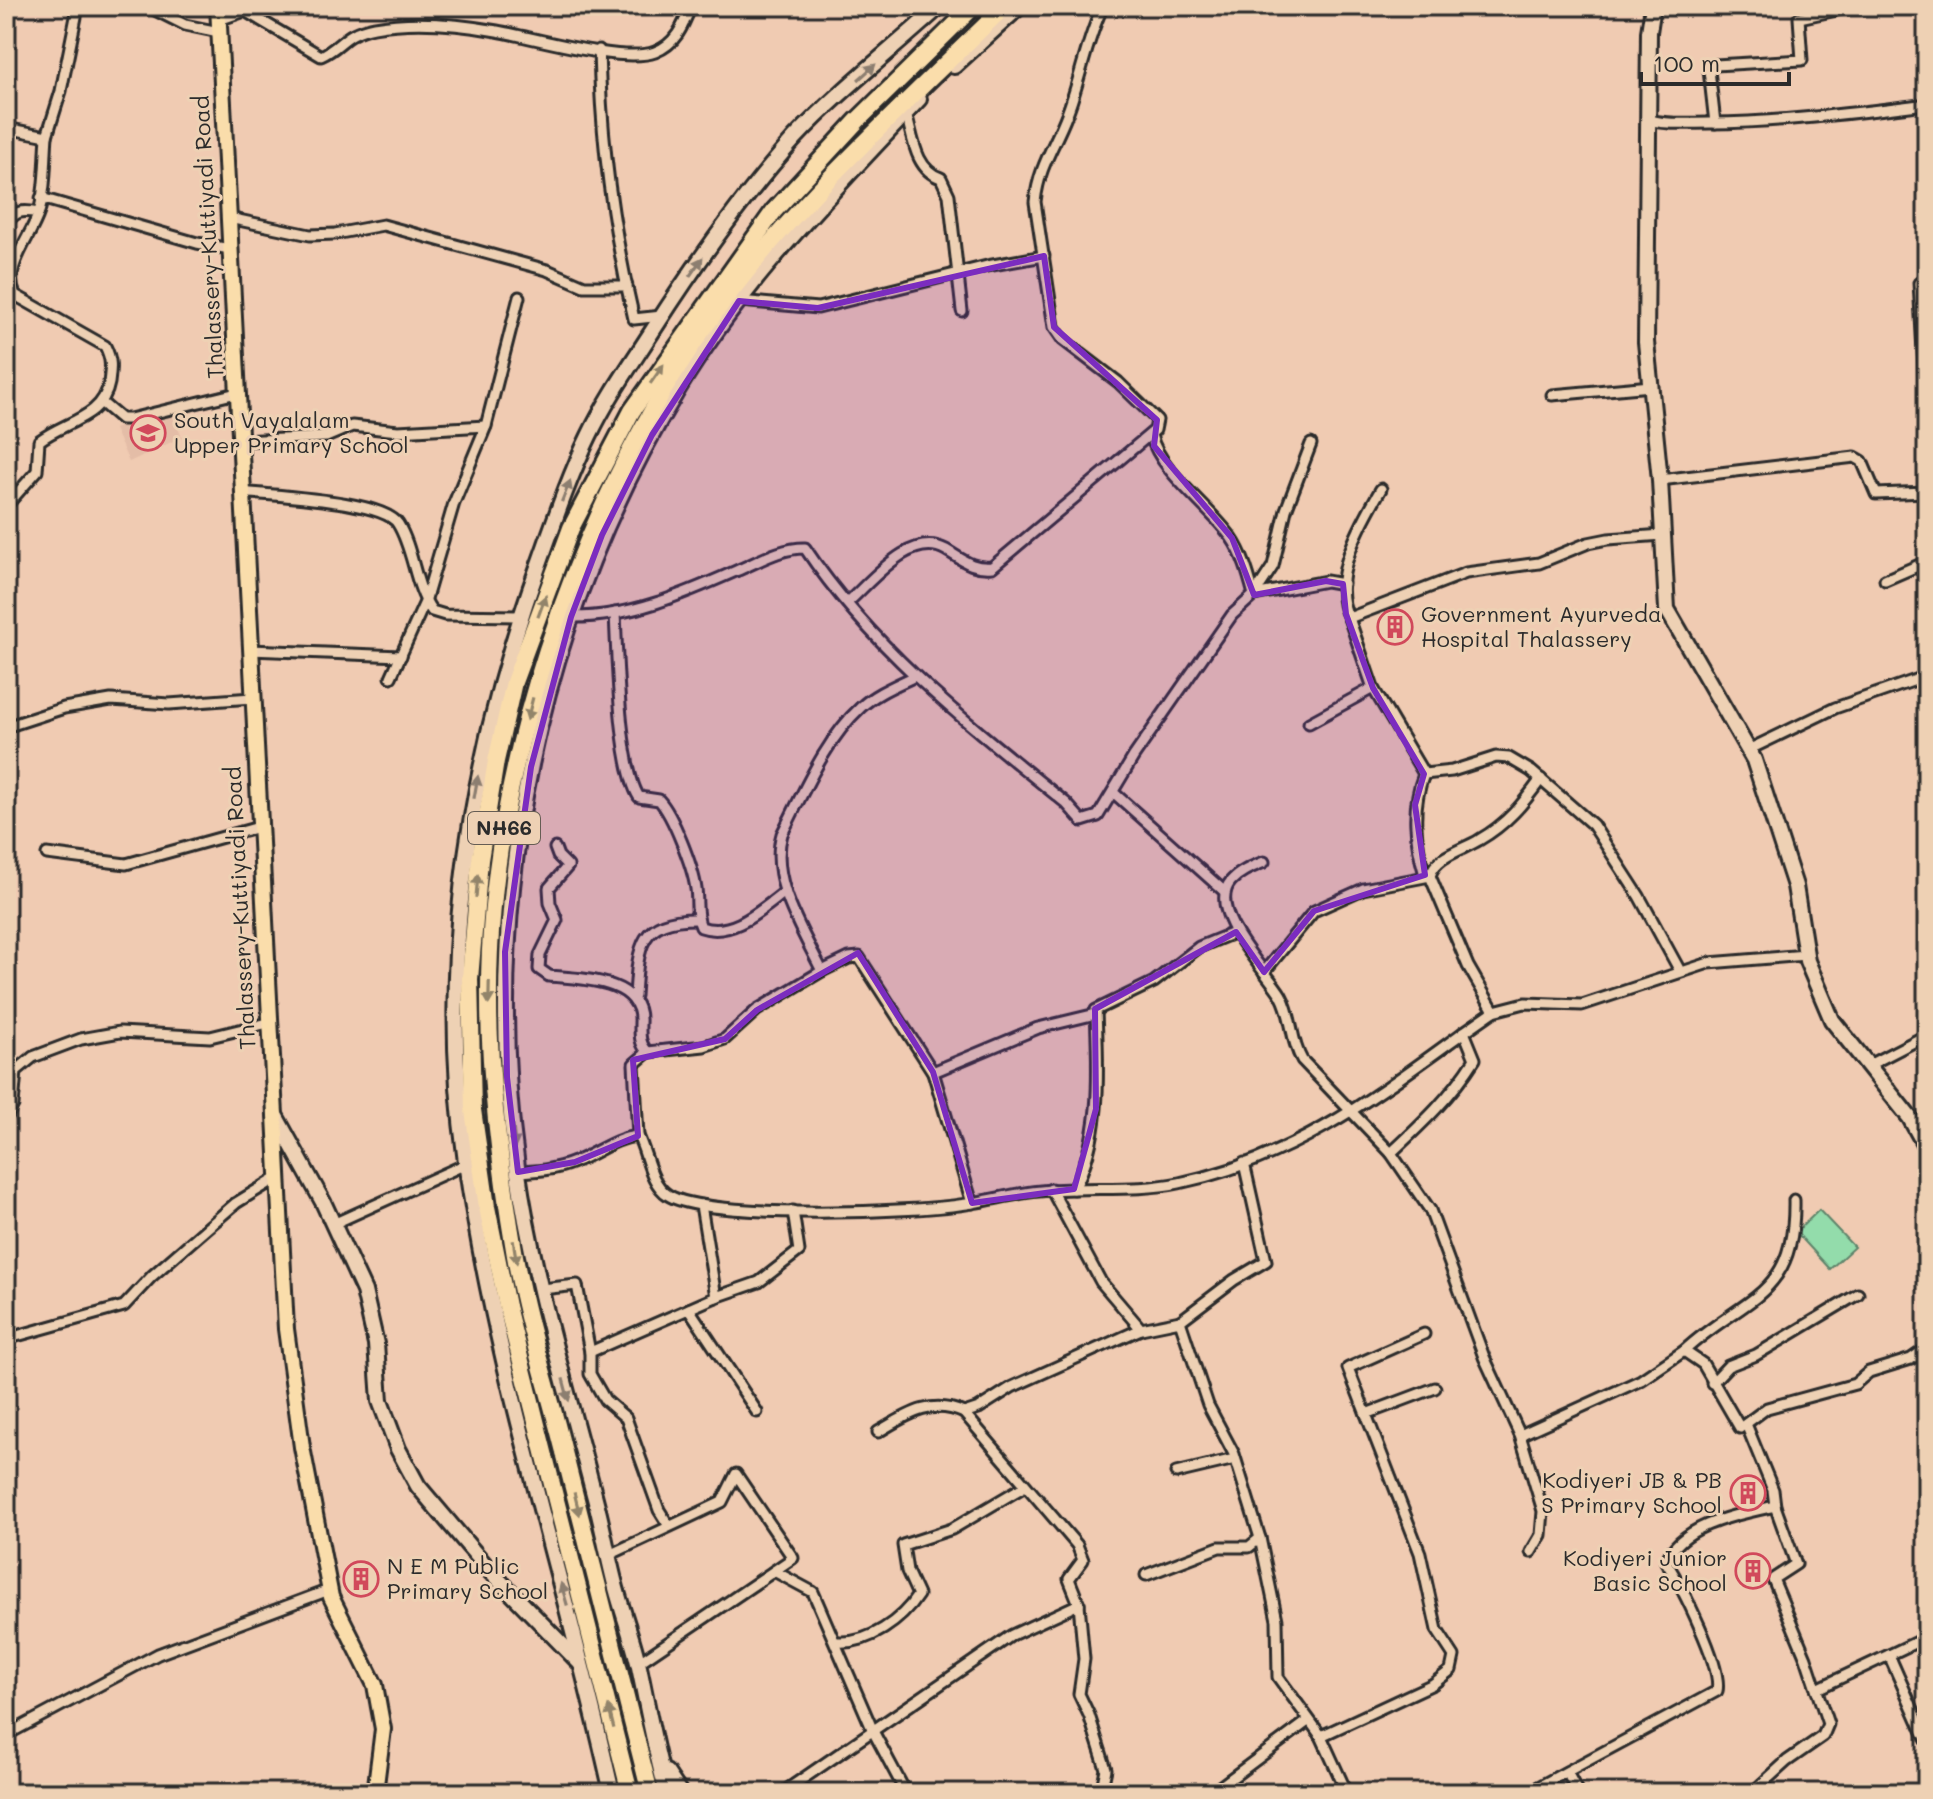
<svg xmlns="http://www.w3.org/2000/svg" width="1933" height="1799" font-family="Mali,sans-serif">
<rect width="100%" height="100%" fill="#f0cbb2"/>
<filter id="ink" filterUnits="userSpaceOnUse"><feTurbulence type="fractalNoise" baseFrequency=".0125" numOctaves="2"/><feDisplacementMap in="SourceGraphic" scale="16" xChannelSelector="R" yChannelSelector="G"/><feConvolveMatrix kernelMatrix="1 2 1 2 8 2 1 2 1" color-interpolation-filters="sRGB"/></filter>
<g filter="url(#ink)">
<polygon fill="#e4bda7" points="167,404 182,437 129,462 114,429"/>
<polygon fill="#93dcab" stroke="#5f846b" stroke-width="2" points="1819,1210 1854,1247 1830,1269 1796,1232"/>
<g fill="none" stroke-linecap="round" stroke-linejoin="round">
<polyline stroke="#c9ab97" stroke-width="14" stroke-dasharray="14 7" stroke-linecap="butt" points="585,1669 657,1758"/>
<defs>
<g id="street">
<polyline points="147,6 185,25 219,32"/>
<path d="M219,20L245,11L321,56C343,46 343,33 374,27C412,20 459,24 497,31C532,37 623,64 655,52C676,44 683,26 691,6"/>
<path d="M599,50C601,141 613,231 634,319L662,316"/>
<path d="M906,113C913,137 915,170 941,178L949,195L962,311"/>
<path d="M1648,120C1669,125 1689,123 1710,123C1784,122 1854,113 1927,104"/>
<polyline points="1715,123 1709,70 1715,65 1802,60 1799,18 1856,6"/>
<path d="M6,128L47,136C45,160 46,189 39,212C31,238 2,268 15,295L105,346C112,360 111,367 109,383C103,418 65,421 39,441L37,471L6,506"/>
<polyline points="47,136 61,91 78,7 82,6"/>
<polyline points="41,198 197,243 230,249"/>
<polyline points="229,218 310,235 335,234 383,225 547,270 584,286 627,286"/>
<path d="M6,226C14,210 22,210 38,213"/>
<polyline points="1919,283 1927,418"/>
<polyline points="739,301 818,308 987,266 1044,256"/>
<polyline points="1552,395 1651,386"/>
<polyline points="102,403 121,419 130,419 237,393"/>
<path d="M1151,435C1160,472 1209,506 1231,537C1243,554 1249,576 1254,595"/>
<polyline points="239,441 326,437 352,426 398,431 486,426"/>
<polyline points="1660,480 1855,457 1862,461 1876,494 1927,492"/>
<path d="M1381,489C1362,522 1328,579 1349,618L1466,573L1539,563L1588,543L1608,539L1663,535"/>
<path d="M242,492C273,496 383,500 398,524C414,550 414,586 432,611L445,615L519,616"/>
<polyline points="1885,580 1924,563 1927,552"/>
<polyline points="1254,595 1326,581 1343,584"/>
<path d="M847,603C872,581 911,530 946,550C963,560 972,569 992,567L1155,430L1157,420L1118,382L1063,340L1054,327L1035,202C1039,165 1055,146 1067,114C1081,78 1086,41 1103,6"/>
<path d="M615,613C617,653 619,766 639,797L659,800C673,815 693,867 696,889C698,902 695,915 701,927C732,938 761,910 785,892"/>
<path d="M571,617C629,618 684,594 736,571C760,561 780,548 805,548C873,650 972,727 1066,803L1082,821L1098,816L1134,756L1232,615L1254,595L1273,566L1286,510L1311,444"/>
<path d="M1349,618L1373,688L1424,774C1411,807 1415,841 1425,875"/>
<polyline points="250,650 401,656"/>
<polyline points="391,677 425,602 454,503 486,426 519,297"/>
<polyline points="1309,723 1373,688"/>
<polyline points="6,727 64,708 111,700 169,704 252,698"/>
<polyline points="1748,750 1835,708 1927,676"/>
<polyline points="1424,774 1452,771 1496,757 1509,758 1531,771 1593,825 1639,896 1680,971"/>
<polyline points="1114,793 1225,892"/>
<path d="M555,848L558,856L568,866L549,888L550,903L557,920L540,955L539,969L549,976C582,979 643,979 640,1023C640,1034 639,1044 648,1052L704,1046L725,1039L757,1010L822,971C802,930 769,879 782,834C804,791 826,739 861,707C876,693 897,685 915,676"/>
<polyline points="47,854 126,864 259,827"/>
<path d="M1264,862C1252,867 1240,871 1231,881C1205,910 1266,970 1281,995C1293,1016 1290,1040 1302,1060L1391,1153C1422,1124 1451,1097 1475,1059L1464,1032L1494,1011L1525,1003L1582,1005L1709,963L1806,955"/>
<polyline points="822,971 849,958 859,957 933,1072 972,1203"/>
<polyline points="1264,972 1314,911 1363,889 1430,876"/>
<path d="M635,996C638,947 639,919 696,919"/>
<path d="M1494,1011L1468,966L1430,876C1435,856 1463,850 1479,840C1507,824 1523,804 1541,779"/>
<polyline points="1867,1066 1927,1035"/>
<polyline points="933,1072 1038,1028 1096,1014"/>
<polyline points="6,1119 13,1105 16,1071 33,1057 81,1039 120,1032 210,1037 268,1023"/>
<polyline points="638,1136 634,1064 648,1052"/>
<polyline points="1391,1153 1430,1210 1484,1357 1520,1435 1543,1511 1541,1535 1531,1552"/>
<path d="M518,1172C537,1171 555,1170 574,1162C596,1154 614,1138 638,1136C647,1153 650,1184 668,1195C708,1220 921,1213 972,1203C1011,1196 1033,1189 1074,1189C1103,1134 1098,1069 1096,1010L1154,982L1199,947L1236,932"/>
<polyline points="1051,1189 1101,1282 1141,1329 1180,1321 1208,1405 1234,1454 1260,1538 1277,1620 1278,1677 1321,1736 1347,1793"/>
<path d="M1074,1189C1108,1188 1145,1190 1179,1183C1292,1160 1373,1098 1464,1032"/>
<polyline points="333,1224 466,1164"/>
<polyline points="542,1289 577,1285 590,1352 590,1374 605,1400 626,1418 659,1510 669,1526"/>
<polyline points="716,1297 759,1282 799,1251 793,1211"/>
<polyline points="689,1309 757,1412"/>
<polyline points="1180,1321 1234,1280 1266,1261 1244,1163"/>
<polyline points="6,1339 124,1306 152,1276 236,1203 277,1178"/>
<path d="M1684,1351C1743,1296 1796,1299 1794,1200"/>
<polyline points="590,1352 716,1297 701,1205"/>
<polyline points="1712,1383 1728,1366 1756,1355 1858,1294"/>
<polyline points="1366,1414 1435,1388"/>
<polyline points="1746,1424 1773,1490 1775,1506 1796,1564 1773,1579 1806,1658 1828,1724 1823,1736 1787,1761 1752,1793"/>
<path d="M878,1432C907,1415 930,1398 964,1413L979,1408L1012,1387L1141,1329"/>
<polyline points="1520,1435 1641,1380 1684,1351 1703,1364 1740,1428 1767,1408 1855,1384 1869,1372 1911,1359 1927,1348"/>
<polyline points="1176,1473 1235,1459"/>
<polyline points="609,1555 722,1502 736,1474 793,1558 774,1571"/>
<polyline points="1146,1575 1219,1547 1249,1547 1260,1538"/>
<polyline points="1079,1604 1084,1659 1079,1694 1089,1715 1106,1769 1101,1793"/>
<path d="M838,1642C869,1644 902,1620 918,1595L907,1571L903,1545L952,1529L1025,1486"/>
<polyline points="1889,1655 1927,1741"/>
<polyline points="638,1663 774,1571 813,1592 873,1731 906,1793"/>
<polyline points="1817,1689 1927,1637"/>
<polyline points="6,1735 158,1654 329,1590"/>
<polyline points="1321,1736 1433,1684 1451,1670 1454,1656 1437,1630 1420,1553 1348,1368 1424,1334"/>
<polyline points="1567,1772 1578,1793"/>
<polyline points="1221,1786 1308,1721"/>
<polyline points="782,1793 1012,1635 1079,1604 1069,1579 1083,1560 1077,1545 964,1413"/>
<path d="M1527,1793L1717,1691C1723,1667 1681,1585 1666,1562C1680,1524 1739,1514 1775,1506"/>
</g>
<g id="secondary">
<polyline points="1653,6 1649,32 1646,342 1660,480 1667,609 1754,760 1795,886 1807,961 1832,1020 1910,1118 1927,1149"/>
<polyline points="954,66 1020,6"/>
<polyline points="275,1115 323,1202 364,1291 376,1344 380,1401 398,1449 418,1486 490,1571 580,1663"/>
<polyline points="666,1772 680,1793"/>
<path d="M612,1793C566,1583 496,1374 466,1162C437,959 470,756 539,564C554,522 569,477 589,436C607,398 632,363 655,327C697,262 743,196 795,138C839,91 892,50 940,6"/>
<path d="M667,1793C655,1751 648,1709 639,1667C633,1640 623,1614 616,1588C608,1558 603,1528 595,1498C567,1389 533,1279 517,1167C480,899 538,620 678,389C743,281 833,191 919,99"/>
</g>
<polyline id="primary" points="218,6 286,1329 302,1447 331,1597 375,1685 383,1729 375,1793"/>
<g id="highway">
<polyline points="630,1793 507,1306 487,1207 473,1110 470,979 480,860 496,761 514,682 571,528 632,411 774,211 858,120 974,6"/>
<path d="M650,1793C621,1678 592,1563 563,1448C547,1384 526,1320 515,1256C501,1173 489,1084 489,1000C487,775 574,516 702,331C786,210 900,109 1005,6"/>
</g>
</defs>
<use href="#street" stroke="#2b2b2b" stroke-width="15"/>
<use href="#secondary" stroke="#2b2b2b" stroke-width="20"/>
<use href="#primary" stroke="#2b2b2b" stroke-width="20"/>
<use href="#highway" stroke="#2b2b2b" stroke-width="22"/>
<use href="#street" stroke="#eed1b4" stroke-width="9"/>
<use href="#secondary" stroke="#eed1b4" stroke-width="14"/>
<use href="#primary" stroke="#faddab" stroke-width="14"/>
<use href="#highway" stroke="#faddab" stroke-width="16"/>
</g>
<defs><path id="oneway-solid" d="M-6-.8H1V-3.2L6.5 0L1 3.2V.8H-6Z" transform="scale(2)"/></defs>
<g fill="#8c7e70">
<use href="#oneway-solid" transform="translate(867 72) rotate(-42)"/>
<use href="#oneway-solid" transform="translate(696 267) rotate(-55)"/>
<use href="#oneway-solid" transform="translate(566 491) rotate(-68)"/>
<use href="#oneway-solid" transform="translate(476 787) rotate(-80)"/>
<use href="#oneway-solid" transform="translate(514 1136) rotate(84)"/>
<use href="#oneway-solid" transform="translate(566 1390) rotate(75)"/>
<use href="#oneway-solid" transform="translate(564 1594) rotate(-106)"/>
</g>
<g fill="#92846b">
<use href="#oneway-solid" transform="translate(657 374) rotate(-55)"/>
<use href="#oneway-solid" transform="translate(542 606) rotate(-70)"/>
<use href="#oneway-solid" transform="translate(530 709) rotate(104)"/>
<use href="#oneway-solid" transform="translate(477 886) rotate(-85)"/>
<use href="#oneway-solid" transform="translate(489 993) rotate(91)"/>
<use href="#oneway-solid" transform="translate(515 1252) rotate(81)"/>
<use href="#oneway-solid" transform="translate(577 1504) rotate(76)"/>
<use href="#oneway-solid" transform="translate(611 1717) rotate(-104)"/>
</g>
</g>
<path fill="#7b2cbf" fill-opacity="0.2" stroke="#7b2cbf" stroke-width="6" stroke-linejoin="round" d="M1044,256L1054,327L1157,420L1154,446L1232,538L1254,595L1326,581L1343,584L1346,614L1373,688L1424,774L1415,805L1425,875L1314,911L1264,972L1236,932L1095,1009L1096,1109L1074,1189L972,1203L933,1072L858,953L757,1010L725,1039L633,1060L638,1136L575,1162L518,1172L507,1077L505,952L531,767L571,617L602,535L652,435L739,301L818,308Z"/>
<defs>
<symbol id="school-ring" viewBox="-11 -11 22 22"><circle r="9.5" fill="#eed1b4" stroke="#d1495b" stroke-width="1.5"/><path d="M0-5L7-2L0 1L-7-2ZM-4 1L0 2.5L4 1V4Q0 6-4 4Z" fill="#d1495b"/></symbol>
<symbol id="building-ring" viewBox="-11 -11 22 22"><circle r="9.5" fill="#eed1b4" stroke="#d1495b" stroke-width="1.5"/><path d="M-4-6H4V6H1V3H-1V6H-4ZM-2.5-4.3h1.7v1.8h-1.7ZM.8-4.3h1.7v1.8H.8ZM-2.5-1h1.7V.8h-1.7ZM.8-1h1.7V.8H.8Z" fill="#d1495b"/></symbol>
</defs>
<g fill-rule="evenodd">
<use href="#school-ring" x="128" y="413" width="40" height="40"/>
<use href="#building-ring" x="1375" y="607" width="40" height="40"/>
<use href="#building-ring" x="1728" y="1473" width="40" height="40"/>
<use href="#building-ring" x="1733" y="1551" width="40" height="40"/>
<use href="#building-ring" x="341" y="1559" width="40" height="40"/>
</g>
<g text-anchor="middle" stroke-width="6" stroke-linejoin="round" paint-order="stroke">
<rect fill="#eed1b4" stroke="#665d54" stroke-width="2" x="468" y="812" width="72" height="32" rx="6"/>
<g font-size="20" font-weight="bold" fill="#2b2b2b">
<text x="504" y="835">NH66</text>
</g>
<g font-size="22" fill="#2b2b2b" stroke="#eed1b4">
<text transform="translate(208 237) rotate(-93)" y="8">Thalassery-Kuttiyadi Road</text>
<text transform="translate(240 908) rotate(-93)" y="8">Thalassery-Kuttiyadi Road</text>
</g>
<g font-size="22" fill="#2b2b2b" stroke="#eed1b4" text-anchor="start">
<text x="174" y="428">South Vayalalam<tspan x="174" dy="25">Upper Primary School</tspan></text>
<text x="1421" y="622">Government Ayurveda<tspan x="1421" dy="25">Hospital Thalassery</tspan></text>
<text x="1722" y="1488" text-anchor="end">Kodiyeri JB &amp; PB<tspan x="1722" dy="25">S Primary School</tspan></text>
<text x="1727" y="1566" text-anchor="end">Kodiyeri Junior<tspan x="1727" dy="25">Basic School</tspan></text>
<text x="387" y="1574">N E M Public<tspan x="387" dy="25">Primary School</tspan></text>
</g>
</g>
<rect width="1933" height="1799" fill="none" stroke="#eed1b4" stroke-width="32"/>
<rect x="16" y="16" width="1901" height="1767" fill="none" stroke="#2b2b2b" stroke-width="3" filter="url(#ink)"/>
<path d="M1641 72v12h148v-12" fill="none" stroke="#2b2b2b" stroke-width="4"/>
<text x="1653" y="72" font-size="24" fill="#2b2b2b" stroke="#eed1b4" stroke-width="6" paint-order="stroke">100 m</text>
</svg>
